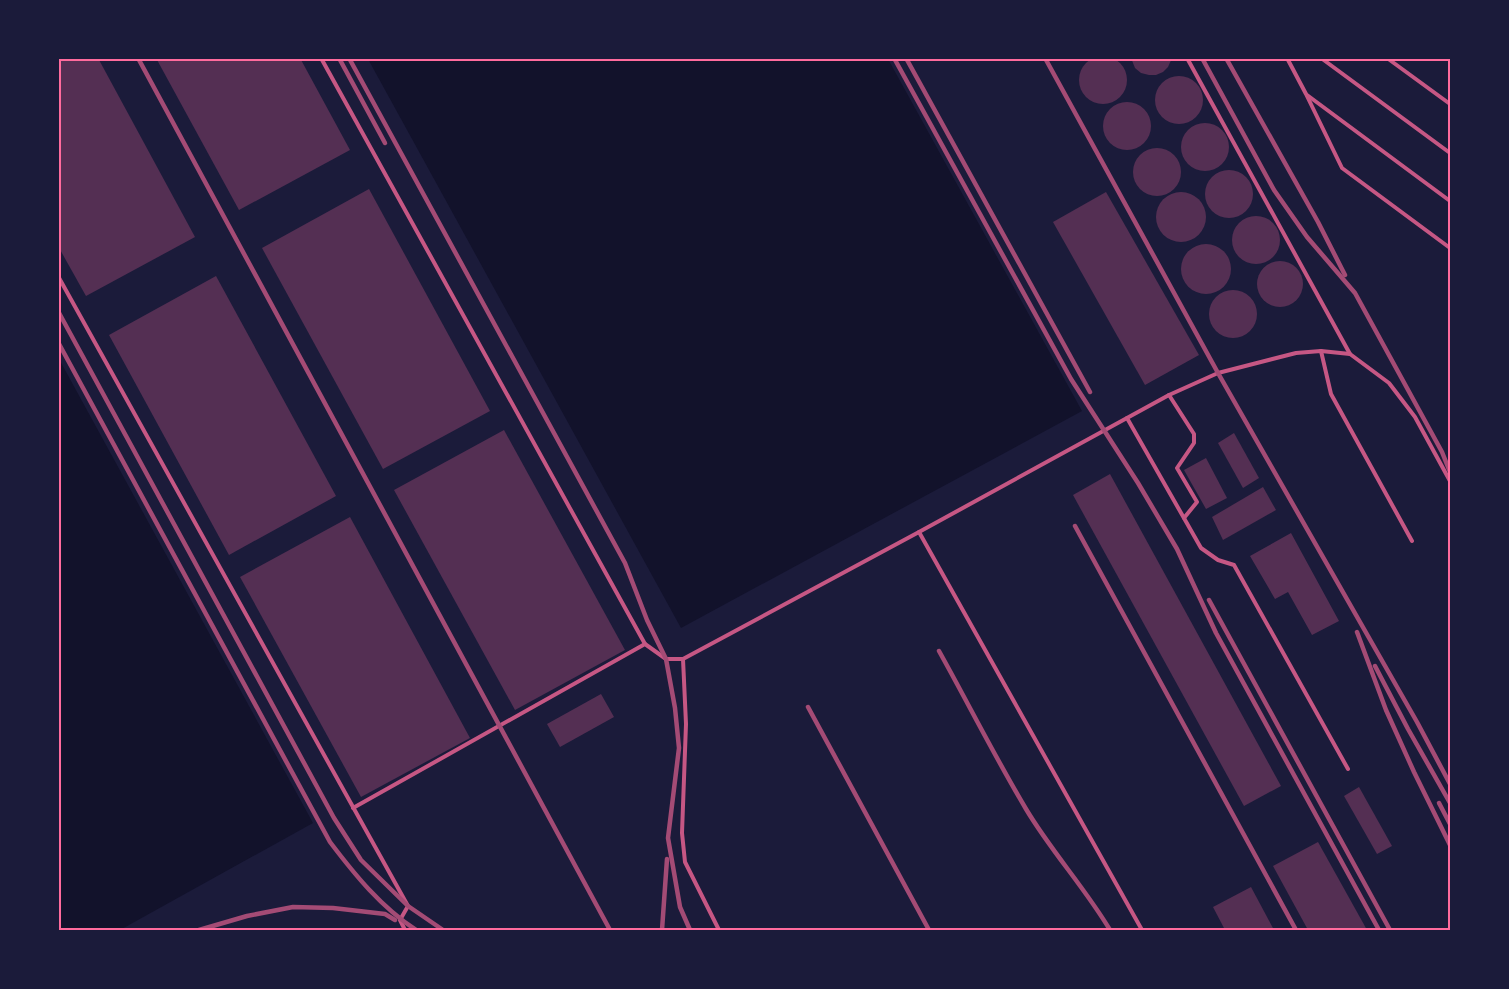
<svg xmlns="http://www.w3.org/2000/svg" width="1509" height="989" font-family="Arial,sans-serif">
<rect width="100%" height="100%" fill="#1b1b3a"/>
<g fill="#12122b">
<polygon points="368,59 888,59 1082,411 681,628"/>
<polygon points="59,359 313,823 120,930 59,930"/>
</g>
<g fill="#542f53">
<circle cx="1103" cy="80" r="24"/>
<polygon points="58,58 98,58 195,237 86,296 58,246"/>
<polygon points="156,58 300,58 350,150 239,210"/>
<polygon points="1131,58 1172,58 1168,67 1163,72 1156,75 1149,75 1141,73 1135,68"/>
<circle cx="1179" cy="100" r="24"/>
<circle cx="1127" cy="126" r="24"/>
<circle cx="1205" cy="147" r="24"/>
<circle cx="1157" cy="172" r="24"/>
<circle cx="1229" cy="194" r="24"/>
<polygon points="369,189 490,411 383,469 262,248"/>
<polygon points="1106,192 1199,355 1145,385 1053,222"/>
<circle cx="1181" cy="217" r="25"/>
<circle cx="1256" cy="240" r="24"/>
<circle cx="1206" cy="269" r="25"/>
<circle cx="1280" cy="284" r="23"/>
<polygon points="216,276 336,496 229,555 109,335"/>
<circle cx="1233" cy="314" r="24"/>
<polygon points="504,430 625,650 515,710 394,490"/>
<polygon points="1234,433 1259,478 1243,488 1218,443"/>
<polygon points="1206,458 1227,498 1206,509 1184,470"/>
<polygon points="1110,474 1281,786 1244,806 1073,495"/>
<polygon points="1263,487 1276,510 1223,540 1212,517"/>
<polygon points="350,517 470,738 361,797 240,577"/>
<polygon points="1291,533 1339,621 1312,635 1288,592 1275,599 1250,556"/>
<polygon points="601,694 614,717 560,747 547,724"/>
<polygon points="1359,787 1392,846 1377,854 1344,796"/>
<polygon points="1318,842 1367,930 1308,930 1273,866"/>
<polygon points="1251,887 1274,930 1225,930 1213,907"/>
</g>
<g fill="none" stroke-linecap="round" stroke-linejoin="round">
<g stroke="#c65784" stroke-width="4">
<polyline points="321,58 645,644"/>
<polyline points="1187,58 1350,354"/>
<polyline points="1287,58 1306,94 1342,168 1450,248"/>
<polyline points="1321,58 1450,153"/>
<polyline points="1387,58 1450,104"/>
<polyline points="1307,95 1450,201"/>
<polyline points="58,276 408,906 400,920 405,930"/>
<polyline points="1321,351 1331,394 1412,541"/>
<polyline points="1169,395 1194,434 1194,443 1177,468 1197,502 1184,518"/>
<polyline points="1127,418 1201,548 1218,560 1234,565 1348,769"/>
<polyline points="919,532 1142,930"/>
<polyline points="683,659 686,724 682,833 685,862 719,930"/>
<polyline points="353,808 645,644 666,659 683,659 919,532 1169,395 1218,373 1296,353 1321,351 1350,354 1389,383 1415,417 1450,481"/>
</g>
<g stroke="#a44b75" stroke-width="4.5">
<polyline points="138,58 610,930"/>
<polyline points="339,58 385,143"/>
<polyline points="349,58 625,563 647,620 666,659 675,708 679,748 668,838 680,907 690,930"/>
<polyline points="894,58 1071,379 1138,483 1177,549 1216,633 1379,930"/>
<polyline points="906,58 1090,392"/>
<polyline points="1045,58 1218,373 1417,722 1450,784"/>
<polyline points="1202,58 1274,190 1307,237 1355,293 1442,452 1450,472"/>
<polyline points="1226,58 1318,222 1345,275"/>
<polyline points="58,311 334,818 361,860 408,906 443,930"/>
<path d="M58,342L330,842C355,875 381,907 416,930"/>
<polyline points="1075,526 1296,930"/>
<polyline points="1209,600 1390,930"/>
<polyline points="1357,632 1386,710 1414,772 1450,845"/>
<path d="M939,651C968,703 995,757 1026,809C1051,851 1085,888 1110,930"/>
<polyline points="1375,666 1408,729 1450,803"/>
<polyline points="808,707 929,930"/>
<polyline points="1439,803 1450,824"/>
<polyline points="199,930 247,916 293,907 333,908 385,914 395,920"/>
<polyline points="662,930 667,859"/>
</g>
</g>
<rect width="1509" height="989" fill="none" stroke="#1b1b3a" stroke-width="120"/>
<rect x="60" y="60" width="1389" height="869" fill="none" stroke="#ff6b9d" stroke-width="2"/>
</svg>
